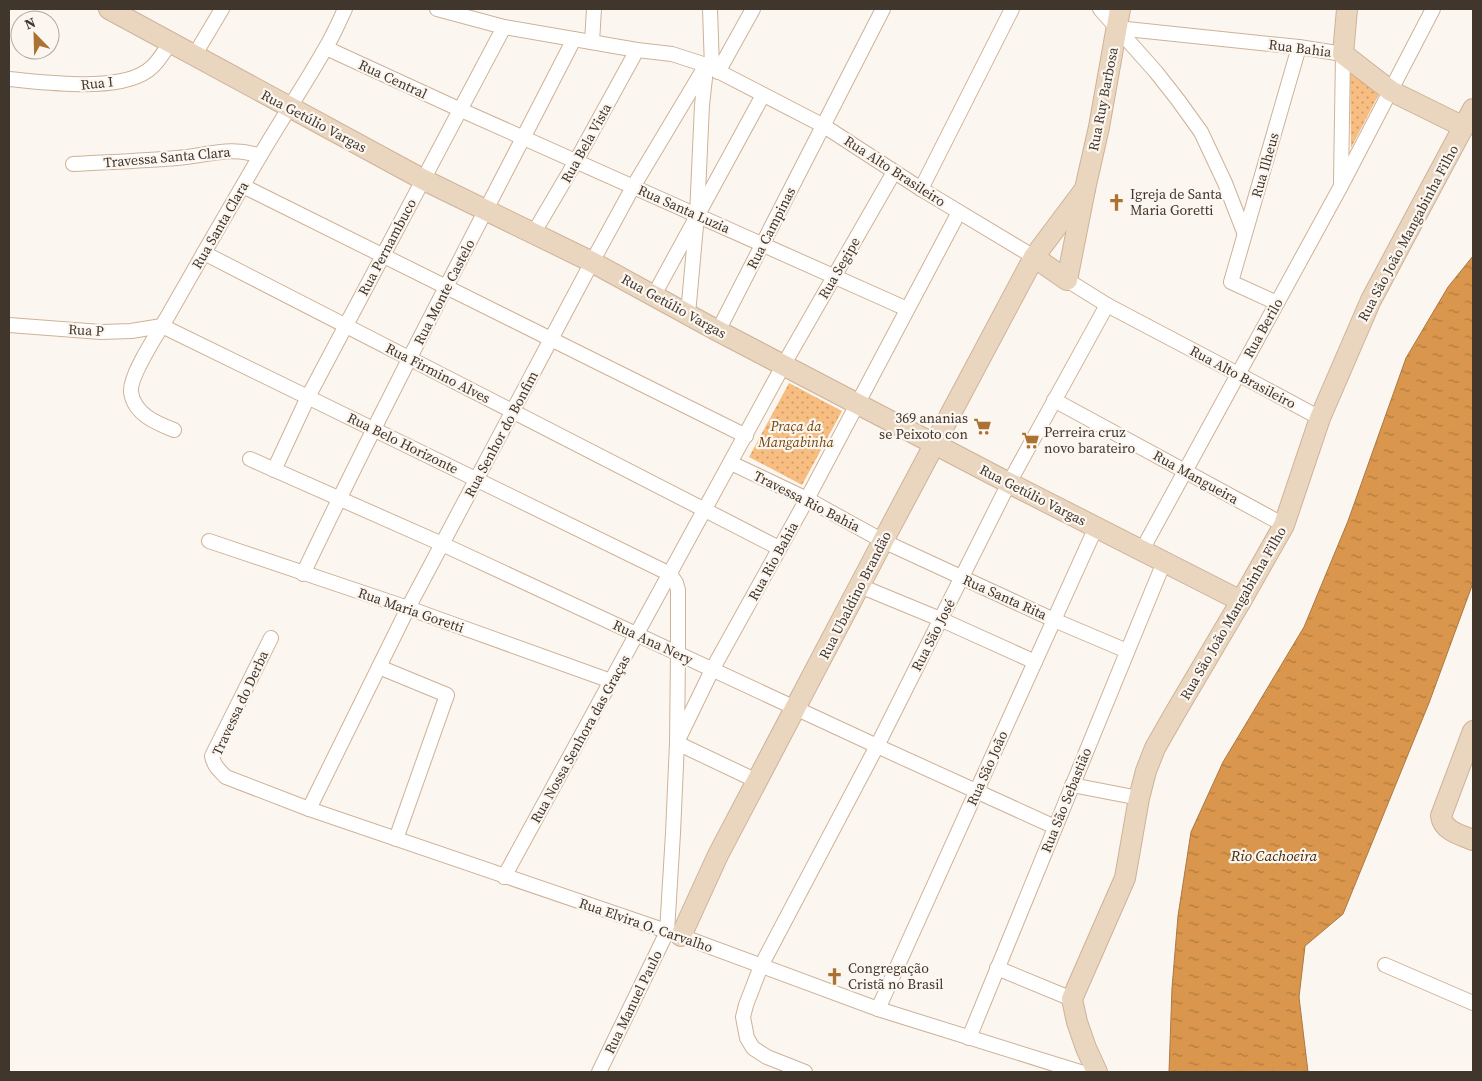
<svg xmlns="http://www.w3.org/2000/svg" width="1482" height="1081" font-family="'Source Serif 4',serif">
<defs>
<pattern id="park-dots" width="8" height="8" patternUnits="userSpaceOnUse" patternTransform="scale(1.25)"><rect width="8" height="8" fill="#f8bd80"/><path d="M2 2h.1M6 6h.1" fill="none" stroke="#ca9a69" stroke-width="1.8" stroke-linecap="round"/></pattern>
<pattern id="water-ripples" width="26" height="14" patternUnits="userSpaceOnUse" patternTransform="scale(1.25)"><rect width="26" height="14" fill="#d9964c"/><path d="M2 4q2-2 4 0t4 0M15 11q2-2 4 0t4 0" fill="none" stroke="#b27b3f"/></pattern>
</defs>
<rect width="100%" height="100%" fill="#fcf6f0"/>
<g fill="url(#park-dots)">
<polygon points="1350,70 1380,92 1351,148"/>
<polygon points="789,383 842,411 802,485 749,457"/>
</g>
<polygon fill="url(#water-ripples)" stroke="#ab7942" points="1473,256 1473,583 1429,703 1343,914 1305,946 1299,997 1308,1072 1169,1072 1172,988 1178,916 1191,832 1223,762 1304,627 1348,521 1406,358 1448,287"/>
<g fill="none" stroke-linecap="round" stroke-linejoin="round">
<defs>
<g id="street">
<polyline points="437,9 504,27 637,50 672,54 706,65 824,126 921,189 1034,257"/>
<polyline points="710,9 712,68"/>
<polyline points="1100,9 1156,72 1178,100 1201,132 1225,183 1244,232"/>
<polyline points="1117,28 1299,47 1343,54 1341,182"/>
<polyline points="592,42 594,9"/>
<polyline points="326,48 461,110 907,309"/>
<polyline points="194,56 222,9"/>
<polyline points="718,72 753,9"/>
<path d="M9,79C45,82 124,94 152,67C159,61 165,50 170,43"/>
<path d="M73,164C108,162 142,161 177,158C206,156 231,145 260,156"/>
<polyline points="243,186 746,436"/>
<polyline points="921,189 1012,9"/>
<polyline points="533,234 576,161 637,50"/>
<polyline points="204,253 779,548"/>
<polyline points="1067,280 1107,305 1238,374 1320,418"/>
<polyline points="654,295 763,95"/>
<polyline points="1277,303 1231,282 1299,47"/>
<polyline points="688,314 697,215 702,105 706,69"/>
<polyline points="9,325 101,332 131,331 162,326 670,574 676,583 678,590 678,654 677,743 673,833 667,932 599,1072"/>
<polyline points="718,331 883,9"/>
<polyline points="1054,400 1284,525"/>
<path d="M174,430C156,423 134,414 131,392C129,375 160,330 169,314C199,261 229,209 260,156C281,120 304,86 325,49C333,36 339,22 345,9"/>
<polyline points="250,459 442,544 877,746 1055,827"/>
<polyline points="731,463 807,499 883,541 1054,620 1127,651"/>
<polyline points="274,470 308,397 504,27"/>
<polyline points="209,541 408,608 611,681"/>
<polyline points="1142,550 1341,186 1433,9"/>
<path d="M303,574C389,393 483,217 574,39"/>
<polyline points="860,586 940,619 1035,662"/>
<path d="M271,638L212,756C214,766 219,770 226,777L309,809L681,936L878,1009L1080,1072"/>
<polyline points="379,667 447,695 396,839"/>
<polyline points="679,738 712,670 807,499 959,212"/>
<polyline points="677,743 757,781"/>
<polyline points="1072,785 1139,798"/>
<polyline points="309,809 408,608 592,262 633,187 706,65"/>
<polyline points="504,877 784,364 894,172"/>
<polyline points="1385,965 1473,1003"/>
<polyline points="997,968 1072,999"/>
<polyline points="878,1009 1096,527"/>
<polyline points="969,1038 1164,562"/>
<polyline points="805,1072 767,1057 753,1048 747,1038 743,1017 746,1005 761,966 877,746 1009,483 1107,305"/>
</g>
<g id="secondary">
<polyline points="109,9 424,180 592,262 718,331 1009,483 1241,601"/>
<polyline points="1347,9 1343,54 1391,91 1464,127"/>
<polyline points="1034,257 1067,280 1085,189 1099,127 1120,9"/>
<path d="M1473,731L1441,816C1443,831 1461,835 1473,840"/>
<polyline points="681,936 718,855 883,541 1034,257 1085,189"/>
<polyline points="1097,1072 1086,1048 1077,1022 1072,999 1125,878 1139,798 1146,771 1155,748 1175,713 1241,601 1284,525 1320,418 1371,300 1473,109"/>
</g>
</defs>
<use href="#street" stroke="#cdb298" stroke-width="16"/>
<use href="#secondary" stroke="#cdb298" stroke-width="22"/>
<use href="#street" stroke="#fff" stroke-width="14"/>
<use href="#secondary" stroke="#ead6bf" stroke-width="20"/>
</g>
<defs>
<symbol id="church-bare" viewBox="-9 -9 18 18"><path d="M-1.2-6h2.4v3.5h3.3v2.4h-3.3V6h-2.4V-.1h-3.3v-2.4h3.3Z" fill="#ab7231" stroke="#fcf6f0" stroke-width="2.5" paint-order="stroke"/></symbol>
<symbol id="supermarket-bare" viewBox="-9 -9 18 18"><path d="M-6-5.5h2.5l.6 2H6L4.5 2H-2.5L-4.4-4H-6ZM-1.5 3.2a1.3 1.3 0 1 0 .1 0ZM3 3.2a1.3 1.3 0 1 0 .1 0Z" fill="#ab7231" stroke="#fcf6f0" stroke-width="2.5" paint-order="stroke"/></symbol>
</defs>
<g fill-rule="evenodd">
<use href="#church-bare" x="1104" y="190" width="25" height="25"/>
<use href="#supermarket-bare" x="970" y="414" width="25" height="25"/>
<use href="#supermarket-bare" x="1018" y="428" width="25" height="25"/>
<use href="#church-bare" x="822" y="964" width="25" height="25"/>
</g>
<g text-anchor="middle" stroke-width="4.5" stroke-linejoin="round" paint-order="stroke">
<g font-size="14" fill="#41362b" stroke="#fcf6f0">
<text transform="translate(1300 48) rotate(7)" y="5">Rua Bahia</text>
<text transform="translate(393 79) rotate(25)" y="5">Rua Central</text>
<text transform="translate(97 83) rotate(-6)" y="5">Rua I</text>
<text transform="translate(1103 99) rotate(-79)" y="5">Rua Ruy Barbosa</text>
<text transform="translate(314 121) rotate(28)" y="5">Rua Getúlio Vargas</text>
<text transform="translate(586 143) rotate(-61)" y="5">Rua Bela Vista</text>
<text transform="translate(167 157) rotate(-5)" y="5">Travessa Santa Clara</text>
<text transform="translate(1265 165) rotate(-74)" y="5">Rua Ilheus</text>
<text transform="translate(895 171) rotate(33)" y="5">Rua Alto Brasileiro</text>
<text transform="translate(684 209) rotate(24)" y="5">Rua Santa Luzia</text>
<text transform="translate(220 225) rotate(-60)" y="5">Rua Santa Clara</text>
<text transform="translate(771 228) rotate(-63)" y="5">Rua Campinas</text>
<text transform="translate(1408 233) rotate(-62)" y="5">Rua São João Mangabinha Filho</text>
<text transform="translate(387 247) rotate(-62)" y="5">Rua Pernambuco</text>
<text transform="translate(839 268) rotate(-60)" y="5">Rua Segipe</text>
<text transform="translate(444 292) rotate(-63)" y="5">Rua Monte Castelo</text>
<text transform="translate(674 306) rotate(29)" y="5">Rua Getúlio Vargas</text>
<text transform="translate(1263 328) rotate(-61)" y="5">Rua Berilo</text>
<text transform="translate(86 330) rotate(3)" y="5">Rua P</text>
<text transform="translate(438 373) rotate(27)" y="5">Rua Firmino Alves</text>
<text transform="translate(1243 377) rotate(28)" y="5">Rua Alto Brasileiro</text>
<text transform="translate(501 434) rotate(-62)" y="5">Rua Senhor do Bonfim</text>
<text transform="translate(403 443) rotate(26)" y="5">Rua Belo Horizonte</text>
<text transform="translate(1196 477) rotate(29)" y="5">Rua Mangueira</text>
<text transform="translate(1033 495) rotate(27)" y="5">Rua Getúlio Vargas</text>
<text transform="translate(807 501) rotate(27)" y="5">Travessa Rio Bahia</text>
<text transform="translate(773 561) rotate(-61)" y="5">Rua Rio Bahia</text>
<text transform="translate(855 595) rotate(-63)" y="5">Rua Ubaldino Brandão</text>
<text transform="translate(1005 597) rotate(24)" y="5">Rua Santa Rita</text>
<text transform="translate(411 610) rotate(19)" y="5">Rua Maria Goretti</text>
<text transform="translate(1233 613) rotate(-60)" y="5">Rua São João Mangabinha Filho</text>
<text transform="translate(933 635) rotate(-63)" y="5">Rua São José</text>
<text transform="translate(653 642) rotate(25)" y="5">Rua Ana Nery</text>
<text transform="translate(240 703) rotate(-65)" y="5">Travessa do Derba</text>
<text transform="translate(580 739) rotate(-61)" y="5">Rua Nossa Senhora das Graças</text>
<text transform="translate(987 768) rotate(-66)" y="5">Rua São João</text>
<text transform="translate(1066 800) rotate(-68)" y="5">Rua São Sebastião</text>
<text transform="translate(646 925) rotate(19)" y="5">Rua Elvira O. Carvalho</text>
<text transform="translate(633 1002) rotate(-64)" y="5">Rua Manuel Paulo</text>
</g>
<g font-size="14" fill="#41362b" stroke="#fcf6f0" text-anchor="start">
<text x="1130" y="199">Igreja de Santa<tspan x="1130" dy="16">Maria Goretti</tspan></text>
<text x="968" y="423" text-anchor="end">369 ananias<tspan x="968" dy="16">se Peixoto con</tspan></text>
<text x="1044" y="437">Perreira cruz<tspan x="1044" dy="16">novo barateiro</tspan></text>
<text x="848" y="973">Congregação<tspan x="848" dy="16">Cristã no Brasil</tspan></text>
</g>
<g font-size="14" font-style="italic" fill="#74470f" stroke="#fcf6f0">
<text x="796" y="431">Praça da<tspan x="796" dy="16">Mangabinha</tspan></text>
</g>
<g font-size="15" font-style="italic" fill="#432807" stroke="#fcf6f0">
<text x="1274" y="861">Rio Cachoeira</text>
</g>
</g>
<rect width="1482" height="1081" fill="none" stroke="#41362b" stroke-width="20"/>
<g transform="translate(35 35) rotate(337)"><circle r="24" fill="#fcf6f0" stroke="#b1a9a1"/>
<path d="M0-4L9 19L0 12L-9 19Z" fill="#ab7231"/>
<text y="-8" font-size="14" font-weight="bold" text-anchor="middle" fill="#41362b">N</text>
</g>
</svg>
